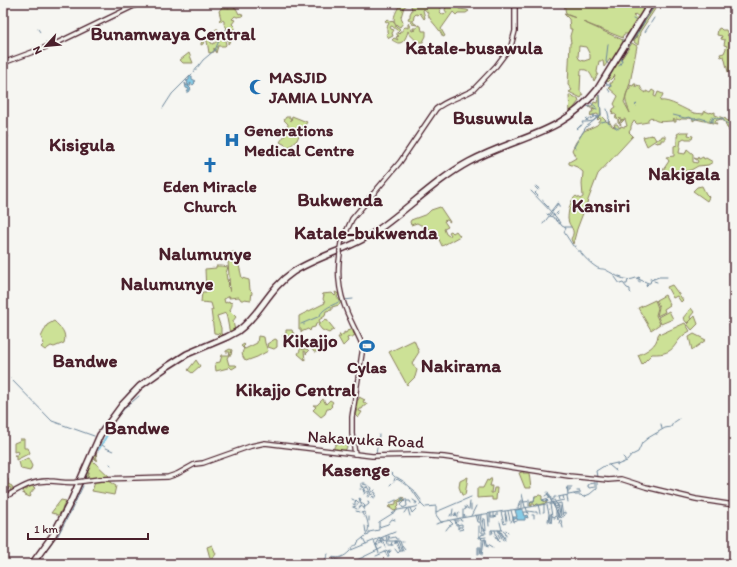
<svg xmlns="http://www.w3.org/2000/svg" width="737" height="567" font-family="Itim,sans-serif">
<rect width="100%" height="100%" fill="#f6f6f2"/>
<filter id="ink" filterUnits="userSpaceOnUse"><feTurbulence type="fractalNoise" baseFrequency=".025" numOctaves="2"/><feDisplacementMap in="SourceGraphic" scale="8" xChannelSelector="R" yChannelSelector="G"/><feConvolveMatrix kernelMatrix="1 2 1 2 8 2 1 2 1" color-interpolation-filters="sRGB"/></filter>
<g filter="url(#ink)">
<g fill="#cce196" stroke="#8b8060" fill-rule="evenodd">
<polygon points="223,3 226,4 224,6 225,7 229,8 231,3 233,7 236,8 239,14 241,13 243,16 237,17 235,16 232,19 235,20 232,24 235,27 232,32 233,37 228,44 228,39 227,36 228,34 226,30 227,28 224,24 224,21 222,20 221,22 219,20 221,19 219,11 222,7"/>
<path d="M399,3H410L404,7L401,17L403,23L400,27C390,22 395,14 399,6L401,7Z"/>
<path d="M412,3H433L434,7L435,4H437L441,8L440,12L442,14L447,13L445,10L446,7L441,5V3H452L454,7V3H457L459,9L467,10L469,11L466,13H458L456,15L453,12L441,29L445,36L443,37C440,29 433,24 429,17C428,14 428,12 424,9L423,10L425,18L424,19L420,13L418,15L416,14L414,16L413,22L417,25L412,24L411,20H409L408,18L410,17V14L412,10L411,6Z"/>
<path d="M564,3H601V5L604,8L606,5L604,3H631L630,7L632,8L635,3H648L639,17L635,14L633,16L638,19L628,34H624L622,37L623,38L583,22L625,41L612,64L610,59L604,67L603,61H599L597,72L598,74L594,81C591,75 589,68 581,70L580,91L583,95L581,98L569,92L572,90L568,85L570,43H571L570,36L572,29H570L569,19L564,14L576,18L566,14ZM579,46L586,47L590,55V59L584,61L579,59V58L578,57Z"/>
<polygon points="654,3 655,3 641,25 642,25 639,30 657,3 659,3 640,32 638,45 634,42 637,35 633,42 632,41 641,26 640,26"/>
<polygon points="387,19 391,22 393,20 396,26 400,29 398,31 392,26 390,27 391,29 394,30 392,33 393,36 389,38 386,34 389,32 387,32 387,27 389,23 385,21"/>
<path d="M408,23L412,31L415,30H413V28H417L418,25L421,26L422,31H426V36L423,42H416C415,37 409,36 408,31C407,35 404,44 398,43C397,43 392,40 392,40L394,38L398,40L396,37L399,36L397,35V32L399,34L400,31H403V28L406,27L408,28Z"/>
<polygon points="720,28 722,30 726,30 728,35 727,35 731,39 732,44 734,43 734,72 728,72 724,56 721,57 720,54 724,53 727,46 724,45 725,40 721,39 722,36 717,35 718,29"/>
<path d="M216,29H218C216,34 213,37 210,41L212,44C217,43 219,37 225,39L226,45L225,46H218L216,53L214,48V52L209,53L207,41L205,40L203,44L201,45V43Z"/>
<path d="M632,43L637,46L630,83L624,102L630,113C627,104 622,97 630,88V85L633,86L634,84H636L635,87H637V85L640,86L642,90L646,93V91L650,93L652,90L655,92L654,96L656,97L658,92L663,94L660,101C669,99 685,110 694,113C698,114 700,113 703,114L705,111L710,113L711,112L712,113L715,112V115L726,119V120L734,123V129L730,132L728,130L729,129L727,128L725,122L721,119L715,121L717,124L696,119L693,121V119L689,118L687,119H681L680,120L676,119V122H674V119L673,121C665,121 657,124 651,117L648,119V122L637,124L634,121L631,126V129L629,132L633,136L598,174L577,229L573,244L571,239C577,229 569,228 568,219C568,212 570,200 576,196L580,199L583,197L582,184L583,172L577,167L569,164V162L576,158L572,150L576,142L584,131L597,125L601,120L600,118L598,120L597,119L600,116L597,114L590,116L591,112H593L592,109L595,110L594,108H590L589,106H592L594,102L597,103L598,97L600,95L601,116L607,122L609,121L612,126L615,127L614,124H617L620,128L621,126L624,127L627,126L625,119L621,120H624L621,123L620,118L618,120L621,125L618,123V119L615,117L617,116L613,113L612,114L613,109L616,107L614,104L618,96L609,88L611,87L610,83H612L615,75L608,82L606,80L620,56L622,58Z"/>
<polygon points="189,53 193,63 183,63 180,60"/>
<polygon points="569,95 571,95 574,98 578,98 579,101 570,113"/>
<polygon points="292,116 307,122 300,133 297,140 289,147 280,142 287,132 288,124 284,120 286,117 290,117 291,121"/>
<polygon points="681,132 689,132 688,135 693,136 692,139 686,139 684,138 681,140 679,153 685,154 687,149 693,154 693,162 697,163 698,161 694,158 697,159 698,157 699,159 703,157 704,159 706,158 713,162 708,165 698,166 691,170 675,173 671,176 663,170 669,161 666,157 674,156 674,146 677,145 677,136 678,136 677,134"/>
<polygon points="651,135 652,136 653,135 656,140 661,138 662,136 665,136 665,140 661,140 661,142 657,143 656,140 647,146 643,137"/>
<polygon points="702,186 706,194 709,197 707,201 693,191 697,187"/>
<polygon points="440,207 450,222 447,220 444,221 448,227 444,229 446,234 449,236 451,235 449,232 451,231 453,233 456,231 460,236 442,246 436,233 417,223 411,225 410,222 411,220 427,214 431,210"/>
<path d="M234,252L237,257L242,278L249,280L250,290L252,292L251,300L244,299V300H241L239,297L229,298L230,296L224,299L225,303L229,301L230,303L231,302C234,305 230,308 230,311L236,317L233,321L235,331L230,334L226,313L217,316L221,328V334L226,336L212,342L220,334L214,333L211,310H213L211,303L201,302L202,292H206L205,269L216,268V266H222L228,267L226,273L227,280H229L227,281L229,283L228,284L229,285L227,286L229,288L230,292L228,261H230L229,260L228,253Z"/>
<polygon points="672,285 683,300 681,302 677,296 673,298 667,287"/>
<polygon points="335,292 339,294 337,297 341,302 339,305 332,307 332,310 326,311 325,316 319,320 320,322 316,324 315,327 311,328 310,331 308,329 301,332 301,329 299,329 299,316 325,303 323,299 324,295 322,294 332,293 335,296 336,295"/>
<polygon points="665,295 670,305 664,309 665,312 657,316 659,307 656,300"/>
<polygon points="655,300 658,308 656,315 660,324 651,330 638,308"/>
<polygon points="691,308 694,312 690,317 691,319 687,323 683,318"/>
<polygon points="669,311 673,319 661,324 658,317"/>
<polygon points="695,316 698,324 692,330 687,324"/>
<polygon points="326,319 334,329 329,333 322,330 318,325"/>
<path d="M54,321C61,328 67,332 64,343L54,347L51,346L45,350L41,347L44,344L41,337L47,325Z"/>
<path d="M685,323L690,331C671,341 679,355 652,354L642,364L638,355C647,351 657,346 658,335L660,332L661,334Z"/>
<polygon points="354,328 355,330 353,333 357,334 353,336 353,338 350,337 347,338 348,341 343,346 338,337 341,337 339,335 344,334 344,332 346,333 348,330 349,331"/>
<polygon points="286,330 292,330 293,333 294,333 292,337 288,336 288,341 285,346 284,343 286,339 284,337 285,335 283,337 283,335 286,334"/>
<polygon points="694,334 706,340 692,350 689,337"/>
<path d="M258,336L264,337L265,343L268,351L257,357L246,361C242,357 241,353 244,349L241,346L244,344L245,345L243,347L245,349L257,343Z"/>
<polygon points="275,339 277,340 277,347 274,349 268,347 267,344"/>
<polygon points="414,340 419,352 412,363 417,370 415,377 407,385 389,352"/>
<polygon points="313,343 313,345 324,349 323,352 320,351 316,352 314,352 309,345"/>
<polygon points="301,348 303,350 303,349 307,349 309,351 306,354 306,352 304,351 305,360 298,354"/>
<polygon points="230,349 232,350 231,355 229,355 227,358 229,365 236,365 237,366 232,369 229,366 228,368 216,371 215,363 220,362 222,355 229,355 230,352 226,352 226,351"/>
<polygon points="196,360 200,366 192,373 188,370"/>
<polygon points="359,397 365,400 364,400 363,402 367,404 366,406 364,406 362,409 360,409 359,411 362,412 358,418 355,415 357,409 354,408 356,401 359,399"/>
<polygon points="323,399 326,404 330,400 333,402 331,405 332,406 329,409 327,409 325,414 321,417 313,410 316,407 313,405 317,405"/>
<polygon points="20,439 24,439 24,448 28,448 30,453 16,460 16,456 14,455 17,455 19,453 18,451 14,452 14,443 19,441"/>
<polygon points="340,439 344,441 346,439 348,441 346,444 347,447 345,451 338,450 336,449 334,451 334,447 336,444 338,443"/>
<polygon points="96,450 97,461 96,461 95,457 93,461 111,478 92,480 88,476 89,472 87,480 82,481"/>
<polygon points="28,458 32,466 30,471 21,469 19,462"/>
<polygon points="522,470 526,471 523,472 523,473 529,473 531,488 525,488 519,473 522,472"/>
<polygon points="468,477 465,495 462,495 459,487 460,481"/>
<polygon points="3,479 8,479 8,484 12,486 13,490 11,492 10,491 11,488 9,487 8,490 3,489"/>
<polygon points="490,479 492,479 490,486 492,486 491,493 493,493 494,488 497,488 496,500 492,500 492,497 477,498 477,488 483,488 487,480 489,481"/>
<polygon points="108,481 116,486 114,495 92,491 95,482"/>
<polygon points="32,484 33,487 34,487 35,488 30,494 31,496 30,497 25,495 24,493 23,494 23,489 27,490 28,485"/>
<polygon points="540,495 542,496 542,500 547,503 539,505 537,504 535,506 534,504 532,504 532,506 530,506 531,501 534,501 535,496"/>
<polygon points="403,497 405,500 398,502 399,505 397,507 397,510 394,511 390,508 391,506 390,508 388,507 391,505 396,504 396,501 399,500"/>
<polygon points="61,500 66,501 59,515 56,515 56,514 51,513"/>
<polygon points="212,545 216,554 213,558 210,558 207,547"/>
</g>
<g fill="#85cbe6" stroke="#6d869b">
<polygon points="192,76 192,79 196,81 194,82 195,83 193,85 190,83 191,86 188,86 191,89 189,92 187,92 189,89 186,88 185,83 187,86 189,85 187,84 188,82 186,81 189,80 189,77"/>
<polygon points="522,509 524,516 527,515 528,518 525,517 525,520 517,520 517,518 513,520 513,517 517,517 515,510"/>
</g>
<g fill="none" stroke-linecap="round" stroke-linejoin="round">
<g stroke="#6d869b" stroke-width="1">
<polyline points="633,19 635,20"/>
<polyline points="38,29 40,32"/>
<polyline points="645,32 654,18"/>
<polyline points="46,42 47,43"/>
<polyline points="632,42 656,3"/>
<polyline points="608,44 606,62 610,65"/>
<polyline points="617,53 623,42 623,40"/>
<polyline points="621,57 631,43"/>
<polyline points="619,66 622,61 621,57"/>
<polyline points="194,72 203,60 215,50 221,36 228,28"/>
<polyline points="609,86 610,87 611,85 607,85 606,82 613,71"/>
<polyline points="608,89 610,92"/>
<polyline points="590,102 596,107"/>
<polyline points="636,105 637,104 635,105 636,106"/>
<polyline points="587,106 597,109"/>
<polyline points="163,108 172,94 192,74"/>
<polyline points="607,109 609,117 608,122 610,124 608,123"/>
<polyline points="594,115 595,117 598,116"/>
<polyline points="673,115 685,118 689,117 694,119 700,118 713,122 713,119 715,117 718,119 722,118 726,123 734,127"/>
<polyline points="587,119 586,120 586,121 594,117 593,115"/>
<polyline points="710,119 711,117"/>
<polyline points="711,121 713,117"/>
<polyline points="587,122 593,121 601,114"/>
<polyline points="601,122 606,121"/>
<polyline points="729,122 732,125"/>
<polyline points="583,124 582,122 586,122"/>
<polyline points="581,125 577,129 582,125"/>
<polyline points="615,127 618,129"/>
<polyline points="728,127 729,128"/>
<polyline points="5,128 7,135"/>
<polyline points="618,128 619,128"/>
<polyline points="8,136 8,137"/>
<polyline points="575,148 574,147 586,127 601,115 600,95"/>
<polyline points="536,186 539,189"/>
<polyline points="537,186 538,187"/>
<polyline points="535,187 538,190"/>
<polyline points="531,191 556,217 562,226 566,228 564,232 573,246"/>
<polyline points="536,192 535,193 538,196"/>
<polyline points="543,200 543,201"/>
<polyline points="544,203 548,207"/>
<polyline points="556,206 558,203 558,205"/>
<polyline points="559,207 559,204"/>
<polyline points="547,214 548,215 558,202"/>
<polyline points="556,214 558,212"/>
<polyline points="552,215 553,215"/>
<polyline points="557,215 558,214"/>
<polyline points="549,216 553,217 554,219"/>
<polyline points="555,218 556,221 558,220"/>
<polyline points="556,221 560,224"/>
<polyline points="543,224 556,207"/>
<polyline points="565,227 571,227"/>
<path d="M574,246L578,251H581V253C586,259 590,263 596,267C601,270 602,268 606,270C616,275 625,283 636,278L643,281L644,282V281L648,283H650L651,280L659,277H667"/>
<polyline points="575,246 576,246"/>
<polyline points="619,276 622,277"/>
<polyline points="615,277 620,284 623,283 627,288 630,289 630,292 631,293"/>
<polyline points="637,278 639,277 640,278 638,278"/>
<polyline points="650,279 655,278"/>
<polyline points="638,281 639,281"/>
<polyline points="654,281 657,282"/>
<polyline points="640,282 640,281"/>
<polyline points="647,283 646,286 648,284"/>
<polyline points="625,284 627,284 628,280"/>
<polyline points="344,300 353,299"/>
<path d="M301,324L320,316C321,309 335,304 341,301"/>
<polyline points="304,325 304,324"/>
<polyline points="11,379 52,421 94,436"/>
<polyline points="116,417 137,394"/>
<polyline points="661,424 662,429"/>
<polyline points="108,428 124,409 139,396"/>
<polyline points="100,429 120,403 132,389"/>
<polyline points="656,434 657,434"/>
<polyline points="103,444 102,445 105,447"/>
<polyline points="92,446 92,445"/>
<polyline points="106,448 113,451"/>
<polyline points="98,451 98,450"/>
<polyline points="376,454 379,435"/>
<polyline points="94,456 96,452"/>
<polyline points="623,457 625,459 625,461"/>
<polyline points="110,464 111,465"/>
<polyline points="609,465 616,471"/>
<polyline points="391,473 395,477"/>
<polyline points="396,477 398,478"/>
<polyline points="597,477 596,471 604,466 617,463 617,465 627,461 632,455 638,452 642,443 648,438 665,428 671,427 673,423 679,419"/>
<polyline points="398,478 403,481"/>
<polyline points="85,479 92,458"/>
<polyline points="396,480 397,479 402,482"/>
<polyline points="394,481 395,478"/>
<polyline points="404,482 415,491"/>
<polyline points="363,483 365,483"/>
<polyline points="403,483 406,485"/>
<polyline points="361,484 366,491 364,494"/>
<polyline points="361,484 361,487 364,487"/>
<polyline points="363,484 367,485"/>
<polyline points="390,485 392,483"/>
<polyline points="369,486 372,488 371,490"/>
<polyline points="588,486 589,488 595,487 595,483"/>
<polyline points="588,486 589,484 595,483"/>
<polyline points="365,488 368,487 366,487"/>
<polyline points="368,488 369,490"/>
<polyline points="410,488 411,489"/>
<polyline points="567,488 566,489 570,489 570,491 568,491"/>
<polyline points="360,489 361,489"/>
<polyline points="412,490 421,503"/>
<polyline points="374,491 375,490"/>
<polyline points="364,492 363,489 364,492"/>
<polyline points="367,492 369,491"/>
<polyline points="374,492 376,493 375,497"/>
<polyline points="415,492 421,500"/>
<polyline points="548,492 551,498"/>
<polyline points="547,493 560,518 548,494"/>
<polyline points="368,494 370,491"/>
<polyline points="370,494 372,490 370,488"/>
<polyline points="522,494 525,507"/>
<polyline points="574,494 580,493 580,491 577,491"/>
<polyline points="370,495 373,494"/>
<polyline points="568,495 567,487 572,487"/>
<polyline points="367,496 369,495 368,497"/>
<polyline points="545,496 548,494"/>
<polyline points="567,496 568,502"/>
<polyline points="372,497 373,496 374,498"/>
<polyline points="401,498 403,499 401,500 401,502"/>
<polyline points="403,498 405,501 401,505 403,508 407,506 406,499"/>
<polyline points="352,499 354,500"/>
<polyline points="529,499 529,506"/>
<polyline points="547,499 548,502 542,500 549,498"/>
<polyline points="554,499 554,497 556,497"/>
<polyline points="413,500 416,502"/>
<polyline points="559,500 558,497 563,496"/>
<polyline points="355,501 356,500 358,502 360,503"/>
<polyline points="360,501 359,498 361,499 360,502"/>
<polyline points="407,501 410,501 411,503"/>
<polyline points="552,501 552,499 555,501"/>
<polyline points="523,502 534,501 535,496"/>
<polyline points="555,502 557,504 561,503 563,517"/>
<polyline points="390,503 396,500"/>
<polyline points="415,503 417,502 416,504"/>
<polyline points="353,504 355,505 355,502 356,501"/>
<polyline points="357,504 358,504"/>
<polyline points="361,504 361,503 362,505"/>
<polyline points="363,504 365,506 364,507"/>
<polyline points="538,504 540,513"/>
<polyline points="554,504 550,504 552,516 556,517 556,513"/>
<polyline points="471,505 471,510"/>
<polyline points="547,505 549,514 548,521"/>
<polyline points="558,505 561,518 562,517"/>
<polyline points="361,506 364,508"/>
<polyline points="466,506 468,509"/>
<polyline points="557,506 558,512"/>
<polyline points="558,506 555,507 554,504 557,504 558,506"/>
<polyline points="560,506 561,515"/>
<polyline points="353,507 357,509"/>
<polyline points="353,507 356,506"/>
<path d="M426,507L436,506V515L441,522C481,513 524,510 564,500L563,496L574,494L575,495H581L583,497L590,494L597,488V481"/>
<polyline points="522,507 522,500"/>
<polyline points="526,507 528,514"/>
<polyline points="359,508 361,507 360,507"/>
<polyline points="410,508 412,513 416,509"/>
<polyline points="518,508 519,503"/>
<polyline points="521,508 520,503 521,501"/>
<polyline points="408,509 410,516"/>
<polyline points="469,509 470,502"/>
<polyline points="523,509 523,512 527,512"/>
<polyline points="464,510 466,509 465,507"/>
<polyline points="511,510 514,522 517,521"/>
<polyline points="356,511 359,512"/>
<polyline points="505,511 507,520"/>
<polyline points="508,511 510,520"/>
<polyline points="528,511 534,512"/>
<polyline points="436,512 471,497"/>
<polyline points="501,512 504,524 506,523"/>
<polyline points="535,512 537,512 537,513"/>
<polyline points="543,512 544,512 544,505"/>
<polyline points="361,513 364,512"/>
<polyline points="362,513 364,517"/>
<polyline points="404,513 407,509"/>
<polygon points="456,513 455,516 454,515"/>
<polyline points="456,513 457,517"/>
<polyline points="491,513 491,517 494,517"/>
<polyline points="494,513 494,517 497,516 497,513"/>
<polyline points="556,513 556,511 558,510"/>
<polyline points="563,513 565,512 565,515 564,516"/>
<polyline points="482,514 483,527 486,533"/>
<polyline points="488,514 489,526"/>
<polyline points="490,514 490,522"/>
<polyline points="505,514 506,521"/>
<polyline points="551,514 551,523 552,516"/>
<polyline points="458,515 459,513"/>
<polyline points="476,515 478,522 480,522 482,530 483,530"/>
<polyline points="478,515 479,520"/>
<polyline points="480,515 481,522"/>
<polyline points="532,515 534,515 534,518"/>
<polyline points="557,515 558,520 558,513"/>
<polyline points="450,516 451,514"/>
<polyline points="452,516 453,509"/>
<polyline points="471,516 476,506"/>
<polyline points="463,517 463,510"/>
<polyline points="464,517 464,514 465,516"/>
<polyline points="460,518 461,521 462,521"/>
<polyline points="554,518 555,518"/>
<polyline points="483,519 485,519 486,530 484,529"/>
<polyline points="454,520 459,520"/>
<polyline points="455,520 456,525 462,524 462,527 459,527"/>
<polyline points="561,520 563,528"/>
<polyline points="369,521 369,517"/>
<polyline points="457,521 457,522"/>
<polyline points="500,522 502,530 503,530"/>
<polyline points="511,522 512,520"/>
<polyline points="549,522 550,514"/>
<polyline points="559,523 560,520"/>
<polyline points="436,524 443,522"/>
<polyline points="458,525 458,529 459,527"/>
<polyline points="365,526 366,533"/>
<polyline points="479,526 479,538 486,537"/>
<polyline points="379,527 388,524 392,519 395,520"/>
<polyline points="446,530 449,526 453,524 449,520"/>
<polyline points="459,530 463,529 462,528"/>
<polyline points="482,530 482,533 485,533"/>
<polyline points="495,530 497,537"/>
<polyline points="498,530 503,540"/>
<polyline points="499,530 505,540"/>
<polyline points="502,530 500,530 505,538"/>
<polyline points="503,530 506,534"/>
<polyline points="506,530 508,532"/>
<polyline points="505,531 506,536"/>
<polyline points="50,533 70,497"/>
<polyline points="492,533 493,533 492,530"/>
<polyline points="491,534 491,530 500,530"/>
<polyline points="498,534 500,538 499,539"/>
<polyline points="366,536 369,535 369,532 379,530 379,522 398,510 416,507 421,504 425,508"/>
<polyline points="386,536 388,544"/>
<polyline points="388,536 389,538"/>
<polyline points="389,536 390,538"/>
<polyline points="479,536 481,537 482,540 486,539 488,547"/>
<polyline points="481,536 481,535 485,534"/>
<polyline points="495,536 496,538 498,537 497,539 499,542 498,539"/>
<polyline points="57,537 71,511 83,486"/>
<polyline points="388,538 389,540"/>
<polyline points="391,538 395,537 396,539 398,539"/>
<polyline points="381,539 383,538"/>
<polyline points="485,539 486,545"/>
<polyline points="46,540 50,535"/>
<polyline points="382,540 384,539"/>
<polyline points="374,541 379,553"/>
<polyline points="388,541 398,541 402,551 400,551 398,553 395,549"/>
<polyline points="395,541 395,544 396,541"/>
<polyline points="396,541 400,551"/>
<polyline points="398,541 400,541 403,551"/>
<polyline points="482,541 482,553"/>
<polyline points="379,542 387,540"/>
<polyline points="384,542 386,547"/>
<polyline points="392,542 391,545 393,545"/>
<polyline points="402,542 403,542"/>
<path d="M366,544L363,538C374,529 365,519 364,508L369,504L368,501"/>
<polyline points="379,544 383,542"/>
<polyline points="488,544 493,547"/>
<polyline points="376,545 380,538 383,544"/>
<polyline points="389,545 392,545"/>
<polyline points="402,545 405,549"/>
<polyline points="378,546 377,544 376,545 378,551"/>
<polyline points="479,548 479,554"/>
<polyline points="480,548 481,553"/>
<polyline points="351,550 395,532"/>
<polyline points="403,550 404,549"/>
<polyline points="385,552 387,556 389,556 387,551"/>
<polyline points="388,552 391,551"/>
<polyline points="389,553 390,552"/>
<polyline points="478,554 478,547 481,547 481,554"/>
<polyline points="482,555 484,540"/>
<polyline points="376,556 390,550"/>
<polyline points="40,558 51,544 67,516 83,483 82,483"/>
<polyline points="333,558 337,564"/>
<polyline points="336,559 339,564"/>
<polyline points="337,560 342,561"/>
<polyline points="321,561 322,564"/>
<polyline points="340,561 342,564"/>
<polyline points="355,561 382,548"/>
<polyline points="37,564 41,557"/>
<polyline points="323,564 328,554"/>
<path d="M325,564L332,557C340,559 344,557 350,551C353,547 352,546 357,545L358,542L363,538"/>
<polyline points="352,564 353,564"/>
</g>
<polyline stroke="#85cbe6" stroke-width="2" points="99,449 107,435 104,433"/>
<defs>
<g id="secondary">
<polyline points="3,63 57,43 140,3"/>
<path d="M340,249L341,243L352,219L400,162L436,109C446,100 461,97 473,90L496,66L511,46L515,31V3"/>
<path d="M340,254C336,278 340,299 351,321C355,330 360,338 363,347L352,417V434L355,454"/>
<polyline points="84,481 100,479 168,477 177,474 195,464 203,463 251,446 265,443 372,456 416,455 444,457 569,476 608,480 621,479 646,487 696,499 734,505"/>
<path d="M3,498C18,490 31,480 49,481C59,481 67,484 77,482"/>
</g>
<path id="highway" d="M32,564L53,535L71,501L100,435L122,405L140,386L168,366L187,354L227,337L238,331C260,315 269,288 293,272C318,256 347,250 372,234C405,212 434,181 469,162C517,136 560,136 597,90L651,3"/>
</defs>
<use href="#secondary" stroke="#4a1f2b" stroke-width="6"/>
<use href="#highway" stroke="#4a1f2b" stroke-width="8"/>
<use href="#secondary" stroke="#f6f6f2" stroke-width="3.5"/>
<use href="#highway" stroke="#f6f6f2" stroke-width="5"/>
<defs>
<g id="secondary-bridge">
<polyline points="340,254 340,249"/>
<polyline points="77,482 84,481"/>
</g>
</defs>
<use href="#secondary-bridge" stroke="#4a1f2b" stroke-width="6" stroke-linecap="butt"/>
<use href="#secondary-bridge" stroke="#f6f6f2" stroke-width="3.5"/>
</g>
</g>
<defs>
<symbol id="mosque-bare" viewBox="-9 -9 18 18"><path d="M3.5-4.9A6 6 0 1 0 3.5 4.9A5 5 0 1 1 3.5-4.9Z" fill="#1f6fb2" stroke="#f6f6f2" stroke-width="2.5" paint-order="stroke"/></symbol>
<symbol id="hospital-bare" viewBox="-9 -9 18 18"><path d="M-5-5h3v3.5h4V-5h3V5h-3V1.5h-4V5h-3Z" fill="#1f6fb2" stroke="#f6f6f2" stroke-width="2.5" paint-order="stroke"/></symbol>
<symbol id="church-bare" viewBox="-9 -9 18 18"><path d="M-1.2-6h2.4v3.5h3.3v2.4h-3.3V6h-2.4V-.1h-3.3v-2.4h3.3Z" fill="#1f6fb2" stroke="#f6f6f2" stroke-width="2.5" paint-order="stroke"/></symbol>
<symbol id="stadium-bare" viewBox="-9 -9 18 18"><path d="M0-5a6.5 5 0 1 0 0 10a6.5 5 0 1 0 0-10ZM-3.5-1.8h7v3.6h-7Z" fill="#1f6fb2" stroke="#f6f6f2" stroke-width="2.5" paint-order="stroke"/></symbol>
</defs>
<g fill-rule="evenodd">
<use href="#mosque-bare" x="246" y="76" width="22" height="22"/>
<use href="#hospital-bare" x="221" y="129" width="22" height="22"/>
<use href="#church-bare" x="199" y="154" width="22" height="22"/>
<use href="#stadium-bare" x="356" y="335" width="22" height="22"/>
</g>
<g text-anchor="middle" stroke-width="3.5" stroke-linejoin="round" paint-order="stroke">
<g font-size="17" font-weight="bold" fill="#4a1f2b" stroke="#f6f6f2" text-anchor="start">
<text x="269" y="83">MASJID<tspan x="269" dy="20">JAMIA LUNYA</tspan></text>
<text x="244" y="136">Generations<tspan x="244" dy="20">Medical Centre</tspan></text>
<text x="210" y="192" text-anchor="middle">Eden Miracle<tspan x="210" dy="20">Church</tspan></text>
<text x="367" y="373" text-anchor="middle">Cylas</text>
</g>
<g font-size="17" fill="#4a1f2b" stroke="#f6f6f2">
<text transform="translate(366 439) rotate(3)" y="6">Nakawuka Road</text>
</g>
<g font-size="19" font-weight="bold" fill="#4a1f2b" stroke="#f6f6f2">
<text x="173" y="40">Bunamwaya Central</text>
<text x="474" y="54">Katale-busawula</text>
<text x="493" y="124">Busuwula</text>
<text x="82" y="151">Kisigula</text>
<text x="684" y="180">Nakigala</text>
<text x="340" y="206">Bukwenda</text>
<text x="601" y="212">Kansiri</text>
<text x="366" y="239">Katale-bukwenda</text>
<text x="205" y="260">Nalumunye</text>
<text x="167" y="290">Nalumunye</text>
<text x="310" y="347">Kikajjo</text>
<text x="85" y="367">Bandwe</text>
<text x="461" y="372">Nakirama</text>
<text x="296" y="396">Kikajjo Central</text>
<text x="137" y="434">Bandwe</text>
<text x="356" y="476">Kasenge</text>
</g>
</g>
<rect width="737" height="567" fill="none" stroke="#f6f6f2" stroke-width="16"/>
<rect x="8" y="8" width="721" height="551" fill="none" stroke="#4a1f2b" stroke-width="1.5" filter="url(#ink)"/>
<g transform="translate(46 46) rotate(243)" stroke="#f6f6f2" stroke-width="3" paint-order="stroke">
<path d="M0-3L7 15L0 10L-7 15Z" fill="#4a1f2b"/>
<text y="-6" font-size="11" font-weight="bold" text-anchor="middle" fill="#4a1f2b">N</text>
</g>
<path d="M28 533v6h120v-6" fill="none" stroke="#4a1f2b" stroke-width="2"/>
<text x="34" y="533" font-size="12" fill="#4a1f2b" stroke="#f6f6f2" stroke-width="3" paint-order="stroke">1 km</text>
</svg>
